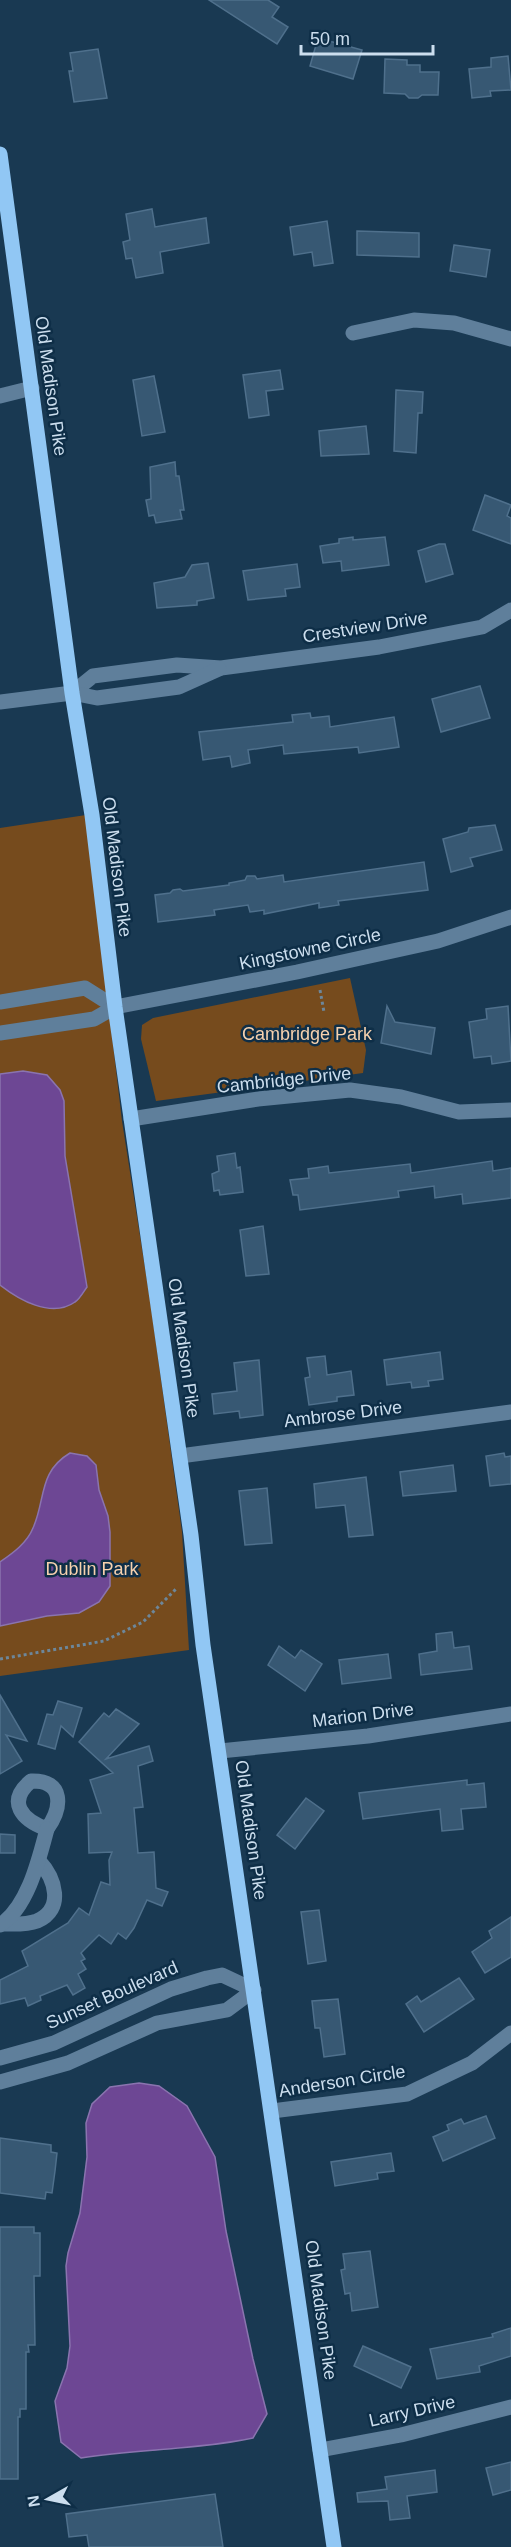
<svg xmlns="http://www.w3.org/2000/svg" width="511" height="2547" font-family="Helvetica,sans-serif">
<rect width="100%" height="100%" fill="#193952"/>
<g fill="#764b1d">
<polygon points="86,815 122,1121 150,1300 182,1532 189,1650 0,1676 0,828"/>
<polygon points="350,978 366,1050 363,1073 156,1101 141,1039 142,1025 153,1018"/>
</g>
<g fill="#6d4794" stroke="#8a74af" stroke-width="1.5">
<path d="M23,1071L47,1075L60,1090L64,1101L65,1156L87,1287C84,1291 80,1299 75,1302C51,1319 18,1299 0,1285V1074Z"/>
<path d="M70,1453L87,1456L96,1465L99,1490L108,1516L110,1532V1586L99,1602L79,1613L47,1616L0,1626V1562C13,1553 27,1543 33,1528C46,1499 38,1472 70,1453Z"/>
<path d="M139,2083L159,2086L187,2106L215,2157L226,2231L253,2359L267,2414L253,2438C196,2450 138,2449 81,2458L61,2442L55,2401L67,2368L70,2346L66,2266L68,2253L80,2213L87,2157L86,2123L92,2104L110,2087Z"/>
</g>
<g fill="#375873" stroke="#4f708c" stroke-width="1.5">
<polygon points="209,0 268,0 279,7 272,17 288,27 277,44"/>
<polygon points="318,38 362,50 353,79 310,66"/>
<polygon points="98,49 107,98 74,102 69,71 73,71 70,53"/>
<polygon points="508,56 511,90 490,91 491,96 472,98 469,69 491,67 491,58"/>
<polygon points="385,59 407,60 407,65 420,65 420,72 439,72 438,95 422,95 418,98 409,98 405,94 384,93"/>
<polygon points="152,209 155,227 206,218 209,243 160,252 163,273 136,278 132,258 126,259 123,242 130,240 126,214"/>
<polygon points="327,221 333,263 314,266 312,252 294,255 290,227"/>
<polygon points="357,231 419,233 419,257 357,255"/>
<polygon points="454,245 490,250 486,277 450,271"/>
<polygon points="280,370 283,389 266,391 269,415 249,418 243,375"/>
<polygon points="154,376 165,432 142,436 133,380"/>
<polygon points="396,390 423,392 422,413 418,413 416,453 394,451"/>
<polygon points="366,426 369,454 321,456 319,431"/>
<polygon points="175,462 176,476 179,476 184,510 180,510 182,519 156,523 154,515 149,516 146,500 151,499 150,467"/>
<polygon points="485,495 511,505 507,516 511,518 511,544 473,530"/>
<polygon points="353,537 353,540 385,537 389,565 342,571 341,561 323,563 320,546 339,543 339,539"/>
<polygon points="439,544 445,544 453,574 426,582 418,551"/>
<polygon points="208,563 214,598 197,601 197,605 157,608 154,583 185,577 192,565"/>
<polygon points="297,564 300,587 285,589 286,596 248,600 243,571"/>
<polygon points="480,686 490,718 441,732 432,699"/>
<polygon points="310,713 311,718 329,716 330,727 394,717 399,747 359,753 358,747 284,754 283,745 248,750 250,763 232,767 230,756 203,760 199,732 293,722 292,715"/>
<polygon points="495,825 502,850 470,858 473,866 451,872 443,839 468,832 469,828"/>
<polygon points="424,862 428,890 338,901 339,905 319,908 319,903 264,914 264,910 250,912 248,905 214,910 215,915 158,922 155,895 170,893 173,890 180,889 183,891 229,885 229,883 245,880 247,876 255,876 257,879 283,875 284,882"/>
<polygon points="387,1006 395,1022 435,1028 431,1054 381,1043"/>
<polygon points="508,1006 511,1061 492,1064 491,1056 474,1058 469,1022 487,1019 486,1009"/>
<polygon points="235,1153 237,1168 240,1167 243,1192 220,1195 219,1190 214,1191 212,1174 219,1171 217,1156"/>
<polygon points="492,1161 493,1171 511,1168 511,1198 463,1204 462,1194 435,1198 434,1186 398,1191 399,1197 300,1210 298,1195 293,1195 290,1180 309,1178 308,1169 328,1166 329,1173 410,1164 411,1173"/>
<polygon points="263,1226 269,1274 246,1276 240,1230"/>
<polygon points="440,1352 443,1379 428,1381 429,1386 412,1388 411,1382 387,1385 384,1360"/>
<polygon points="325,1356 327,1375 351,1371 354,1395 337,1397 337,1401 309,1405 305,1378 310,1377 307,1358"/>
<polygon points="259,1360 263,1415 240,1418 239,1411 214,1414 212,1394 237,1391 234,1363"/>
<polygon points="504,1453 505,1457 511,1456 511,1484 490,1486 486,1456"/>
<polygon points="453,1465 456,1491 403,1496 400,1472"/>
<polygon points="366,1477 373,1535 349,1537 345,1505 316,1508 314,1484"/>
<polygon points="267,1488 272,1543 245,1545 239,1491"/>
<polygon points="452,1632 454,1648 469,1646 472,1669 421,1675 419,1654 437,1651 436,1634"/>
<polygon points="279,1646 295,1658 301,1650 322,1664 305,1691 268,1665"/>
<polygon points="388,1654 391,1678 342,1684 339,1660"/>
<polygon points="0,1695 27,1741 6,1735 22,1761 0,1774"/>
<polygon points="58,1701 82,1708 73,1737 61,1726 55,1749 38,1744 47,1714 53,1715"/>
<polygon points="116,1709 139,1724 106,1759 149,1746 153,1761 138,1766 143,1807 134,1808 137,1842 138,1853 154,1852 156,1888 168,1892 162,1906 147,1900 134,1928 126,1939 118,1933 111,1944 99,1935 81,1953 85,1959 81,1961 86,1969 78,1974 85,1988 73,1995 67,1985 40,1996 41,2000 28,2006 25,1998 0,2004 0,1980 28,1966 22,1951 68,1923 79,1908 89,1915 101,1882 110,1885 109,1860 112,1852 89,1853 88,1814 101,1813 90,1780 113,1773 79,1742 104,1713 109,1717"/>
<polygon points="467,1780 467,1785 484,1783 486,1807 461,1809 463,1829 442,1831 440,1809 363,1819 359,1793"/>
<polygon points="306,1798 324,1811 295,1849 277,1835"/>
<polygon points="0,1834 15,1835 15,1853 0,1853"/>
<polygon points="319,1910 326,1961 308,1964 301,1912"/>
<polygon points="511,1917 511,1957 485,1973 472,1952 492,1938 489,1931"/>
<polygon points="459,1978 474,1999 424,2032 406,2004 417,1996 421,2002"/>
<polygon points="338,1999 345,2054 324,2057 320,2028 315,2028 312,2001"/>
<polygon points="486,2116 495,2138 443,2161 433,2137 449,2130 447,2125 461,2119 464,2124"/>
<polygon points="0,2138 51,2145 51,2152 57,2153 55,2171 52,2193 46,2192 45,2199 0,2193"/>
<polygon points="391,2153 394,2171 377,2173 378,2179 335,2186 331,2162"/>
<polygon points="0,2227 34,2227 34,2233 40,2233 40,2276 34,2276 35,2345 28,2345 29,2352 26,2352 26,2409 20,2409 20,2417 18,2417 18,2479 0,2479"/>
<polygon points="370,2251 378,2307 352,2311 350,2293 345,2294 341,2270 345,2269 343,2254"/>
<polygon points="511,2328 511,2356 479,2366 480,2372 437,2379 430,2349 493,2337 492,2334"/>
<polygon points="363,2346 411,2367 401,2388 354,2366"/>
<polygon points="511,2462 511,2490 493,2495 486,2468"/>
<polygon points="435,2470 437,2492 407,2496 410,2518 390,2520 388,2501 358,2502 357,2493 387,2489 385,2477"/>
<polygon points="215,2494 223,2547 89,2547 87,2535 69,2537 66,2514"/>
</g>
<g fill="none" stroke-linecap="round" stroke-linejoin="round">
<g stroke="#6d879b" stroke-width="3" stroke-dasharray="3 3" stroke-linecap="butt">
<polyline points="320,990 324,1012"/>
<polyline points="0,1659 104,1641 143,1622 177,1588"/>
</g>
<g stroke="#5f7f9b" stroke-width="15">
<polyline points="353,333 414,320 454,323 511,339"/>
<polyline points="0,396 32,388"/>
<polyline points="72,693 93,676 177,665 221,668 379,647 482,627 511,610"/>
<polyline points="0,702 72,693 97,698 179,687 219,669"/>
<polyline points="0,1002 85,988 115,1007"/>
<polyline points="0,1033 94,1019 115,1007 297,972 438,941 511,917"/>
<polyline points="131,1119 258,1099 350,1090 401,1097 459,1112 511,1110"/>
<polyline points="180,1456 511,1412"/>
<polyline points="220,1751 368,1736 511,1714"/>
<path d="M31,1781C65,1780 62,1808 47,1829C22,1820 6,1802 31,1781Z"/>
<path d="M3,1924C13,1924 27,1925 37,1921C65,1909 55,1878 39,1861"/>
<path d="M0,1925C28,1907 39,1859 47,1829"/>
<polyline points="0,2058 54,2043 171,1989 207,1978 222,1975 254,1990 227,2010 157,2023 68,2063 0,2082"/>
<polyline points="272,2111 407,2094 472,2063 511,2033"/>
<polyline points="320,2450 401,2435 511,2407"/>
</g>
<polyline stroke="#91c7f4" stroke-width="15" points="0,154 72,693 92,815 115,1007 191,1535 203,1645 334,2547"/>
</g>
<g text-anchor="middle" stroke-width="5" stroke-linejoin="round" paint-order="stroke">
<g font-size="18" fill="#ccdeee" stroke="#0e2e47">
<text transform="translate(51 386) rotate(82)" y="6">Old Madison Pike</text>
<text transform="translate(365 627) rotate(-9)" y="6">Crestview Drive</text>
<text transform="translate(117 867) rotate(83)" y="6">Old Madison Pike</text>
<text transform="translate(310 949) rotate(-12)" y="6">Kingstowne Circle</text>
<text transform="translate(284 1080) rotate(-6)" y="6">Cambridge Drive</text>
<text transform="translate(184 1348) rotate(82)" y="6">Old Madison Pike</text>
<text transform="translate(343 1414) rotate(-7)" y="6">Ambrose Drive</text>
<text transform="translate(363 1715) rotate(-7)" y="6">Marion Drive</text>
<text transform="translate(251 1830) rotate(82)" y="6">Old Madison Pike</text>
<text transform="translate(112 1995) rotate(-24)" y="6">Sunset Boulevard</text>
<text transform="translate(342 2081) rotate(-9)" y="6">Anderson Circle</text>
<text transform="translate(321 2310) rotate(82)" y="6">Old Madison Pike</text>
<text transform="translate(412 2411) rotate(-13)" y="6">Larry Drive</text>
</g>
<g font-size="18" fill="#f6d1ae" stroke="#0e2e47">
<text x="307" y="1040">Cambridge Park</text>
<text x="92" y="1575">Dublin Park</text>
</g>
</g>
<g transform="translate(48 2499) rotate(261)" stroke="#0e2e47" stroke-width="4.5" paint-order="stroke">
<path d="M0-4.5L10 22L0 15L-10 22Z" fill="#ccdeee"/>
<text y="-9" font-size="16" font-weight="bold" text-anchor="middle" fill="#ccdeee">N</text>
</g>
<path d="M301 45v9h132v-9" fill="none" stroke="#ccdeee" stroke-width="3"/>
<text x="310" y="45" font-size="18" fill="#ccdeee" stroke="#0e2e47" stroke-width="4.5" paint-order="stroke">50 m</text>
</svg>
